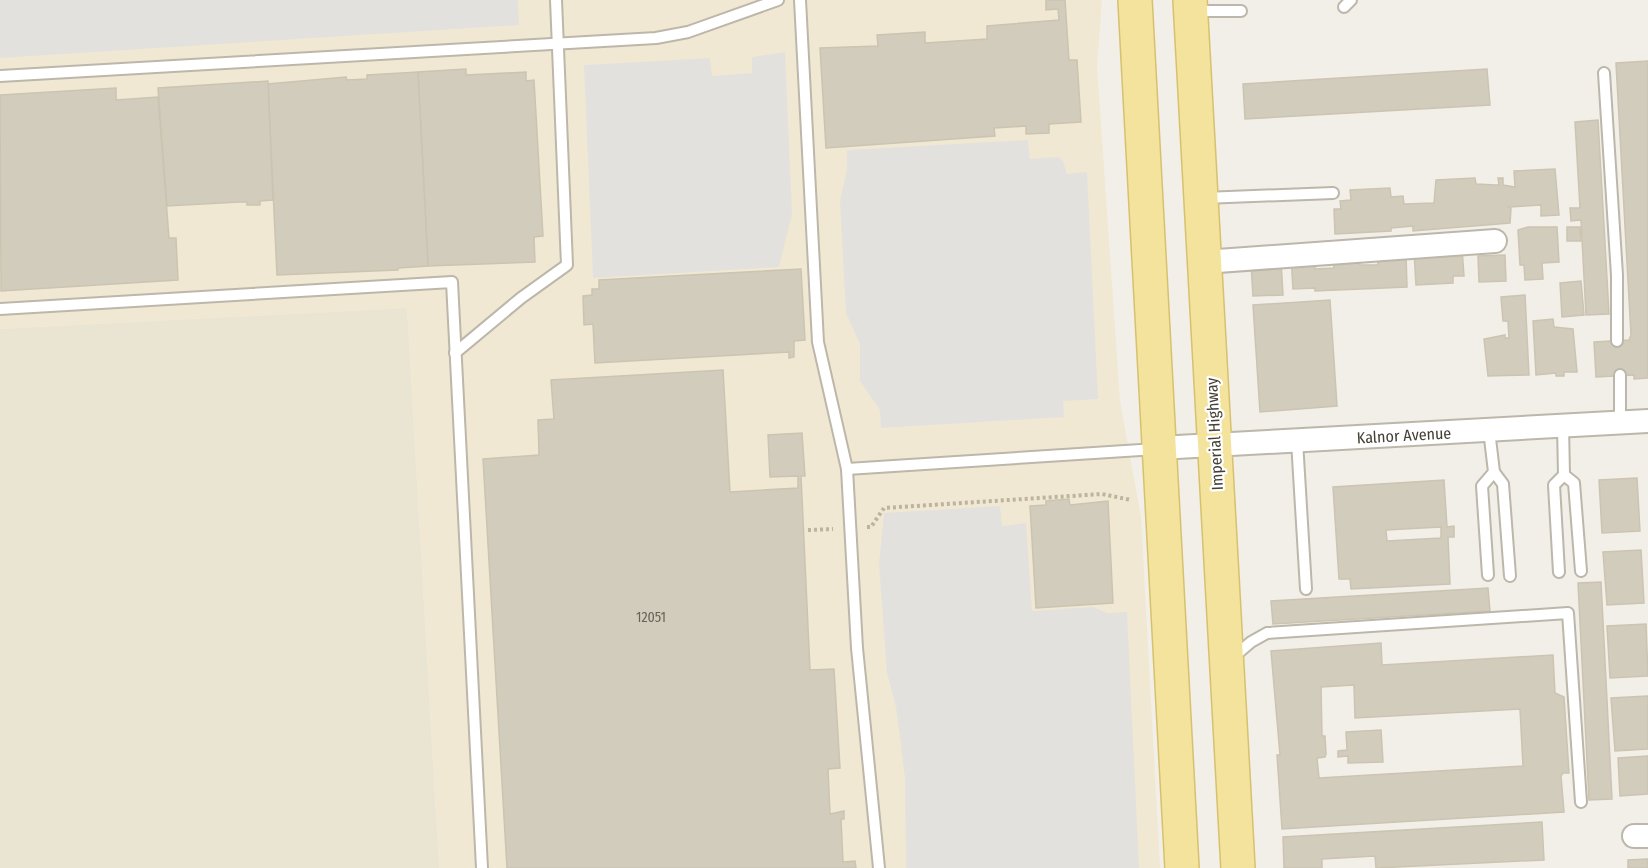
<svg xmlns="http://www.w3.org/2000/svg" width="1648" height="868" font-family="'Fira Sans Condensed',sans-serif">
<rect width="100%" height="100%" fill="#f1efe7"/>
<polygon fill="#f1e8d3" points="0,0 1102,0 1097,66 1120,401 1141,517 1160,868 439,868 407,308 0,329"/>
<polygon fill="#e9e5d2" points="407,308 439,868 0,868 0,329"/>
<g fill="#e3e1de">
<polygon points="0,0 518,0 519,25 0,58"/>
<polygon points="785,52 792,214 779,267 593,278 584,65 710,58 712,76 752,73 752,57"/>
<polygon points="1028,140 1030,159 1058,157 1063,161 1067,174 1087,172 1098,399 1063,401 1064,417 881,428 880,410 860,381 860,344 846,313 840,201 847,169 847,150"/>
<polygon points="1000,506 1002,526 1026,523 1032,611 1093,607 1107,613 1127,612 1139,868 906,868 905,778 896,707 887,673 879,564 884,513"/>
</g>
<g fill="#d2ccbd" stroke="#ccc4b1" stroke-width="1.5" fill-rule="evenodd">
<polygon points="1046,0 1065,0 1069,60 1077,60 1081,122 1049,124 1049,133 1026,134 1026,126 994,128 995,136 826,148 820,48 878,46 877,35 925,32 925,43 987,39 987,26 1059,20 1058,9 1046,10"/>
<polygon points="1648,61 1648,378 1634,379 1634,375 1596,377 1594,342 1629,340 1631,335 1616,63"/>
<polygon points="466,69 466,75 526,72 526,81 534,80 543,236 534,237 535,262 428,266 418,72"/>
<polygon points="1487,69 1490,105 1245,119 1243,84"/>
<polygon points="418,72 428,266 398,268 398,270 277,275 268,84 346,77 347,80 367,79 367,75"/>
<polygon points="268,81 273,200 260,201 260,205 247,205 247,202 239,202 167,206 158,88"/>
<polygon points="116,88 116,100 158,97 169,238 176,238 178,280 1,291 0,95"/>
<polygon points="1598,120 1609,314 1586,315 1581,220 1571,221 1570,208 1580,208 1575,122"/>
<polygon points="1555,169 1559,215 1541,216 1541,205 1509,207 1511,208 1510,223 1413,231 1413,226 1391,228 1391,231 1335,234 1334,209 1341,209 1340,201 1351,200 1350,190 1390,188 1391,197 1403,196 1404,204 1434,203 1436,180 1475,178 1476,184 1496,185 1499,185 1498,178 1503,178 1503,185 1515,187 1514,171"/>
<polygon points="1528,227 1557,227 1559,262 1542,263 1543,279 1525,280 1524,265 1520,265 1518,230"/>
<polygon points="1567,227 1580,227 1581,241 1567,241"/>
<polygon points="1462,249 1464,276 1453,276 1453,283 1416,285 1414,252"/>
<polygon points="1315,254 1315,269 1334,268 1333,257 1360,256 1360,265 1378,265 1377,255 1406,254 1407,287 1315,291 1315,288 1293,289 1291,256"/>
<polygon points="1505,255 1506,281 1479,282 1478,256"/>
<polygon points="1281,261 1283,295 1253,296 1251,263"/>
<polygon points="801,269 805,340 794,341 794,357 789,358 789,352 595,363 593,324 584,325 583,296 592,295 592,289 599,289 599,280"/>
<polygon points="1581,281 1584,315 1562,317 1560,283"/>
<polygon points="1525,295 1529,375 1488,376 1484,339 1505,335 1505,338 1509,338 1508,321 1503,321 1501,297"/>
<polygon points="1330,300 1337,406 1260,412 1253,305"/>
<polygon points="1553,319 1554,327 1573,329 1577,372 1564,372 1564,376 1556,376 1556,373 1536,375 1533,321"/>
<polygon points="723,370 730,492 798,488 798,476 770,477 768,435 802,433 805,476 801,476 810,670 834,669 840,768 828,769 830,814 844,811 844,819 841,819 843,862 855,861 856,868 507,868 483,459 539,455 538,420 554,419 551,380"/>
<polygon points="1637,478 1640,531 1602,533 1599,480"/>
<path d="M1444,480L1447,527L1454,526V537H1448L1450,584L1351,589L1350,579H1339L1333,487ZM1441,527V538L1387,541L1386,530Z"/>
<polygon points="1069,499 1070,505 1108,501 1113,603 1036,608 1030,506 1046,505 1046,501"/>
<polygon points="1641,550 1644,603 1607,605 1603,552"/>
<polygon points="1601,582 1612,799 1589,800 1578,583"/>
<polygon points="1488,588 1490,611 1273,624 1271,601"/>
<polygon points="1646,624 1648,676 1610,678 1607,626"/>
<path d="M1381,643L1382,665L1553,655L1555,693L1564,697L1569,773H1563L1561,776L1564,812L1282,829L1277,755H1280L1271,651ZM1354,685L1355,718L1520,709L1523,766L1319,778L1317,758L1325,757L1326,754L1325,736H1322L1321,687Z"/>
<polygon points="1648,696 1648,749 1615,751 1611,698"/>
<polygon points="1381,730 1383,762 1348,763 1348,756 1338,757 1338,751 1347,750 1346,732"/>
<polygon points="1648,756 1648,794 1620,796 1618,758"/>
<polygon points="1542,822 1544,860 1376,868 1375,856 1322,859 1322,868 1284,868 1283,837"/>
<polygon points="1648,859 1648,868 1628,868 1628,860"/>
</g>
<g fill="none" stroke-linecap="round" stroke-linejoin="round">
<defs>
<g id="lane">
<polyline points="800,0 818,342 847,469 857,648 879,868"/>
<polyline points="1344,7 1351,0"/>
<polyline points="1194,11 1241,11"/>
<polyline points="1604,73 1617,275 1617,341"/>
<polyline points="0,76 656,38 688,32 778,0"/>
<polyline points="1204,198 1333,193"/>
<polyline points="0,309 452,282 482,868"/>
<polyline points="455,353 521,298 567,265 556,0"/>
<polyline points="1620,375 1620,422"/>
<polyline points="1297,441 1306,589"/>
<polyline points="847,469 1156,449"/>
<polyline points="1494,472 1503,484 1510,576"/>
<polyline points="1564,475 1574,483 1581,571"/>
<polyline points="1559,572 1554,485 1564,475 1563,426"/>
<polyline points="1488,575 1482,486 1494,472 1489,430"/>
<polyline points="1231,659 1251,642 1267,633 1568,613 1581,802"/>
</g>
<g id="street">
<polyline points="1204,262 1495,241"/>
<polyline points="1159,448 1648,421"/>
<polyline points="1634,836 1648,836"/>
</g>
<g id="primary">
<polyline points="1135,0 1182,868"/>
<polyline points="1190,0 1238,868"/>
</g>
</defs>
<use href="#lane" stroke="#bcb7aa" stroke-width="14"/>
<use href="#street" stroke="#bcb7aa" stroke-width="26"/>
<use href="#primary" stroke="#d7c16f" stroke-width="36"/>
<g stroke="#bcb49d" stroke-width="4" stroke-dasharray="3 3" stroke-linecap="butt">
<polyline points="867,527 871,527 884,508 1102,494 1131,500"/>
<polyline points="808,530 833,529"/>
</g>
<use href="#lane" stroke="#fff" stroke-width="10"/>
<use href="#street" stroke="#fff" stroke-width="22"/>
<use href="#primary" stroke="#f4e39d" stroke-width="33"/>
</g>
<g text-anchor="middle" stroke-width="4.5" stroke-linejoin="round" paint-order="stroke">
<g font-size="14" fill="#686358">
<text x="651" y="622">12051</text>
</g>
<g font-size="16" fill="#444036" stroke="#fff">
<text transform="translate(1214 434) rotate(-93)" y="6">Imperial Highway</text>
<text transform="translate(1404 435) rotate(-3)" y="6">Kalnor Avenue</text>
</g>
</g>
</svg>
